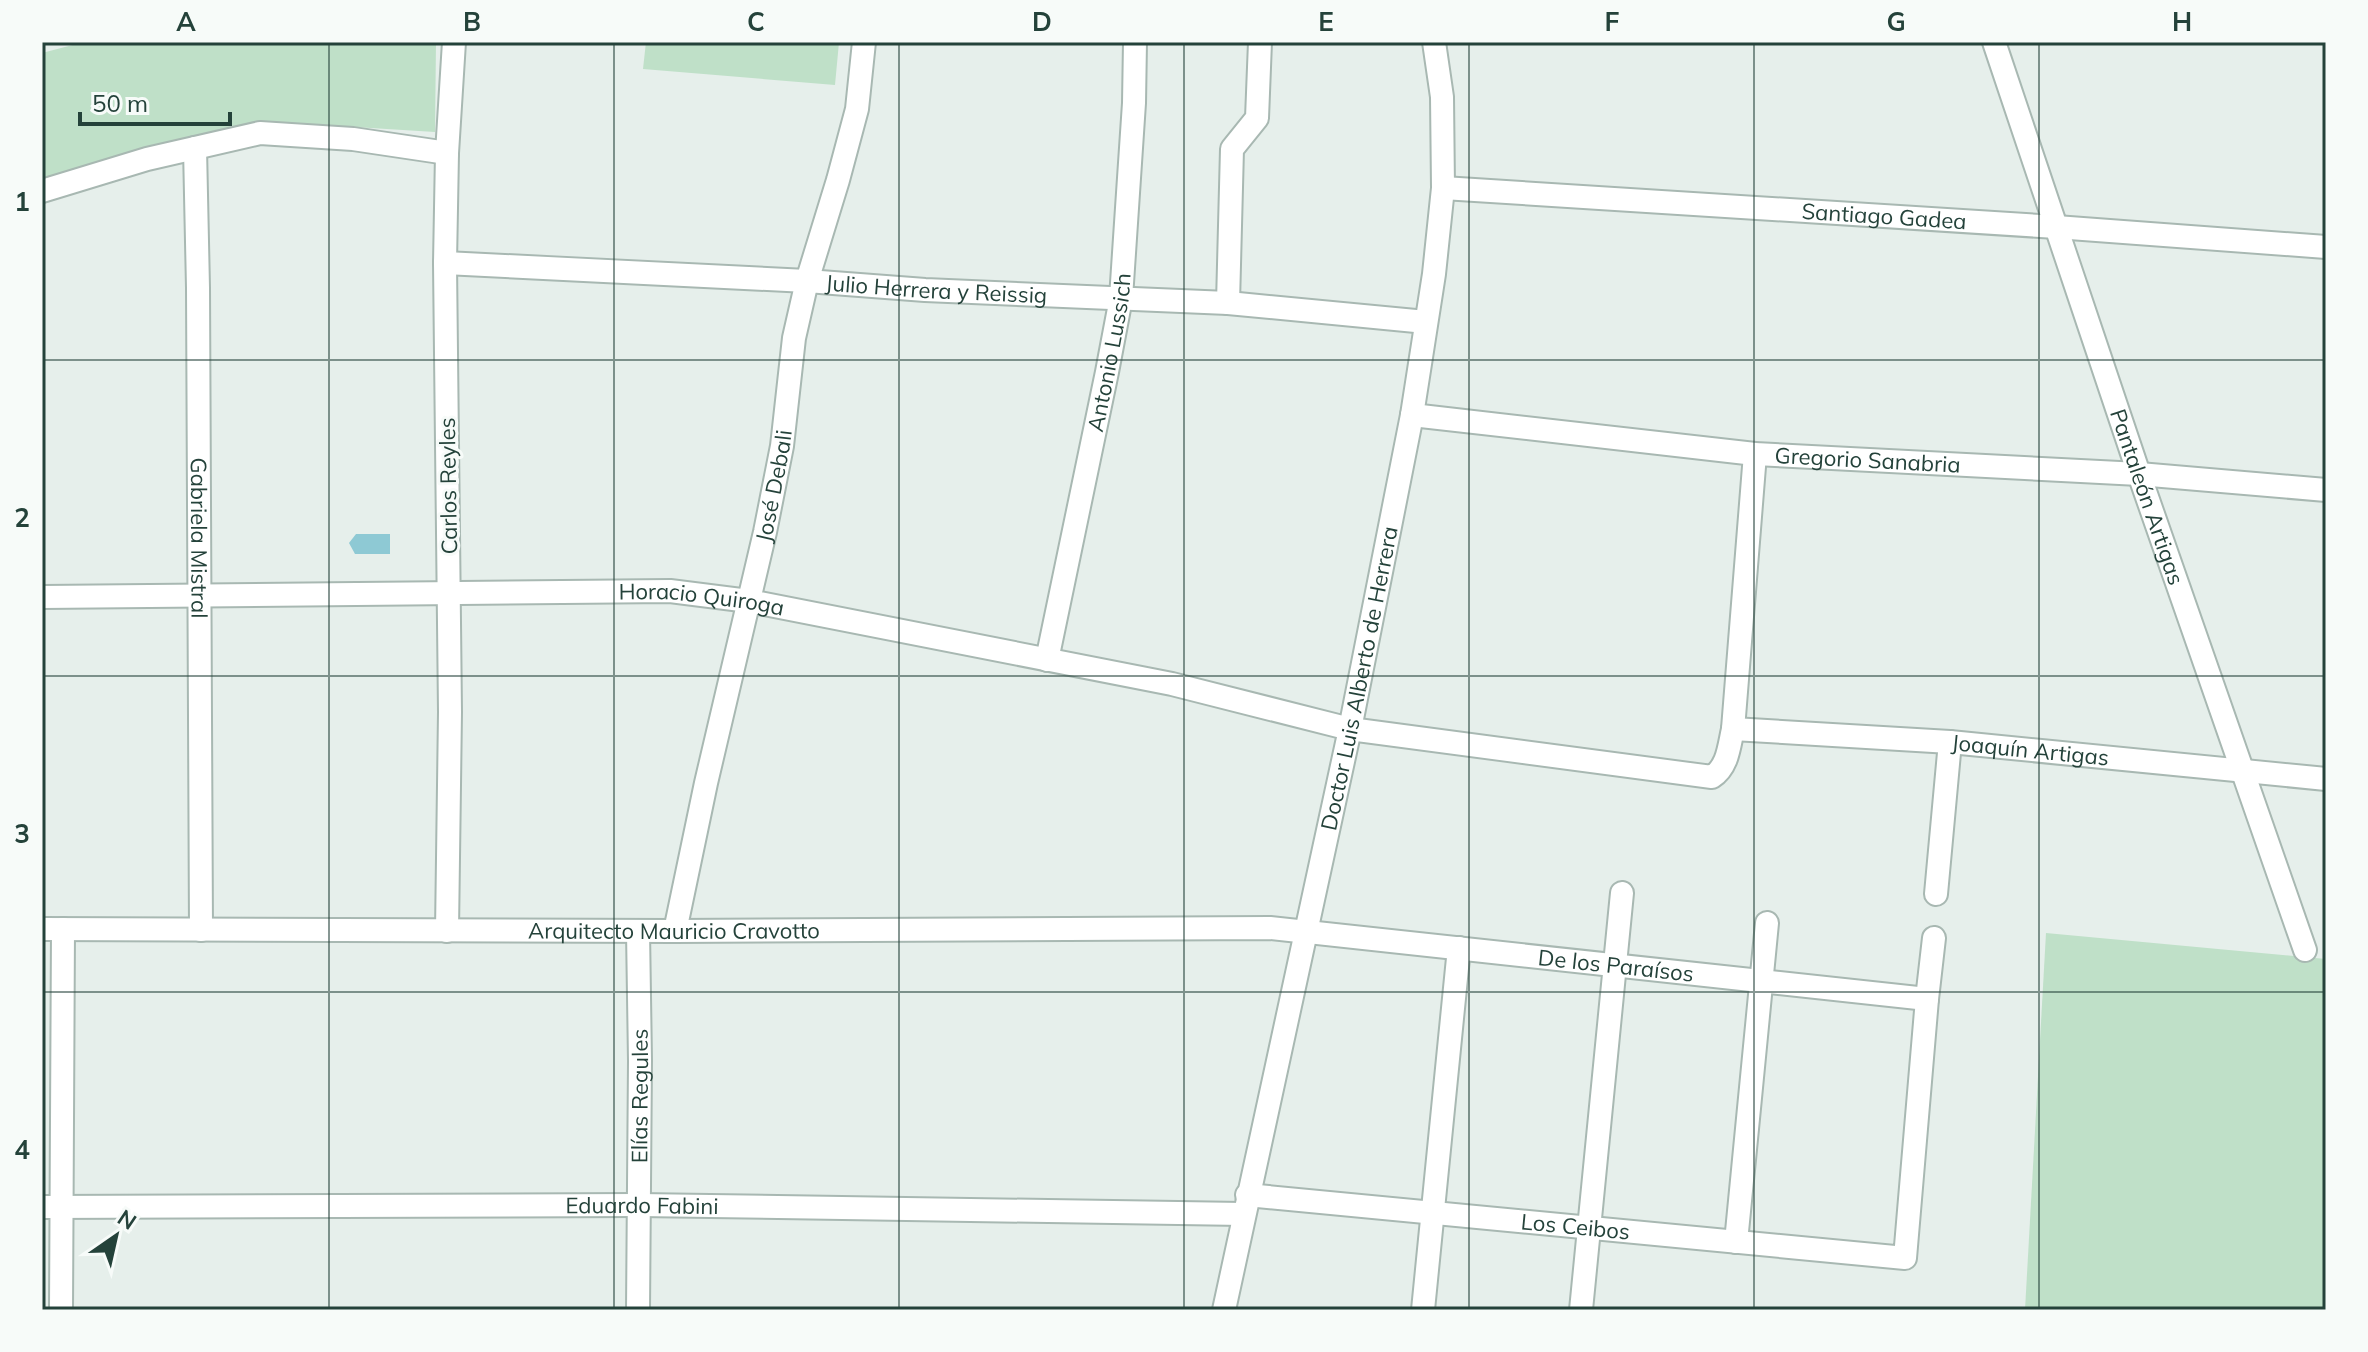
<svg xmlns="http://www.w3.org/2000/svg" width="2368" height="1352" font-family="Mulish,sans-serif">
<rect width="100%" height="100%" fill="#e6efeb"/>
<g fill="#bfe0c8">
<polygon points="84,42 436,42 435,132 258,121 42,178 42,53"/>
<polygon points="646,42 839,42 835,85 643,69"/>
<polygon points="2046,933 2326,959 2326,1310 2025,1310"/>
</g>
<polygon fill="#8ec9d4" points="356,534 390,534 390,554 355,554 349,543"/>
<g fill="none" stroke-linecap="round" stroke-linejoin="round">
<defs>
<g id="minor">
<path id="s1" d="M1994,42L2139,474L2305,950"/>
<path id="s2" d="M195,148L198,288L201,930"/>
<path id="s3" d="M1443,188L2056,227L2326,247"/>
<polyline points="42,191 147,159 260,133 353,139 447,153"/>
<path id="s4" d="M445,263L807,281L925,290L1228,303L1426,322"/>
<polyline points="1228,303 1232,149 1257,118 1260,42"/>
<path id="s5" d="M1412,415L1755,454L2139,474L2326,490"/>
<path id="s6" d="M42,597L670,591L749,601L1172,684L1350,729L1712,777C1728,767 1729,746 1733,729L1755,454"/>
<path id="s7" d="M1047,660L1107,372L1121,298L1134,103L1135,42"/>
<path id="s8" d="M1733,729L1950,742L2326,779"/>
<polyline points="1936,894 1950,742"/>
<path id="s9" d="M42,929L675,931L1270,928L1927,999"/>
<polyline points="447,931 450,712 445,263 447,153 454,42"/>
<path id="s10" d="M675,931L706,783L765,532L782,446L794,338L807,281L838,180L857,109L864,42"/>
<path id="s11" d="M1247,1195L1905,1258L1927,999L1934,938"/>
<path id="s12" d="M42,1207L639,1205L1243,1214"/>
<polyline points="1736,1242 1767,923"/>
<polyline points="61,1310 63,929"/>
<path id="s13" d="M638,1310L640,1061L638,931"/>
<path id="s14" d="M1224,1310L1350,729L1412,415L1434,274L1443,188L1442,97L1434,42"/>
<polyline points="1423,1310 1459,948"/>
<polyline points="1581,1310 1622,893"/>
</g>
</defs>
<use href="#minor" stroke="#a8b8b2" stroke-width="26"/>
<use href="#minor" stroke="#fff" stroke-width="22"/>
</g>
<path fill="none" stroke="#24423a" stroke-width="2" stroke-opacity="0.55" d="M329,42V1310M614,42V1310M899,42V1310M1184,42V1310M1469,42V1310M1754,42V1310M2039,42V1310M42,360H2326M42,676H2326M42,992H2326"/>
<g text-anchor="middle" stroke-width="6" stroke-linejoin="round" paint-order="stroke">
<g font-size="22" fill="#24423a" stroke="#f7fbf9">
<text dy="8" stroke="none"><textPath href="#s3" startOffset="442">Santiago Gadea</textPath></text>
<text dy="8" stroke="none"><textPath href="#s4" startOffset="492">Julio Herrera y Reissig</textPath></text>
<text dy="8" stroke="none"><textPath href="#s7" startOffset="314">Antonio Lussich</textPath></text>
<text dy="8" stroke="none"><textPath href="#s5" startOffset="458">Gregorio Sanabria</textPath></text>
<text transform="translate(448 486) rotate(-91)" y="8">Carlos Reyles</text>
<text dy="8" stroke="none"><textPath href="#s10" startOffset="456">José Debali</textPath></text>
<text dy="8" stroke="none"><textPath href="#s1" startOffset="480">Pantaleón Artigas</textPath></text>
<text dy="8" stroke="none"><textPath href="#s2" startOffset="390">Gabriela Mistral</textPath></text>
<text dy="8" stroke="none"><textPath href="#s6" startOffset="660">Horacio Quiroga</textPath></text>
<text dy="8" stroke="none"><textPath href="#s14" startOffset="646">Doctor Luis Alberto de Herrera</textPath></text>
<text dy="8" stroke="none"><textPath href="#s8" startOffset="298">Joaquín Artigas</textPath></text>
<text dy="8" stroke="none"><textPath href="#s9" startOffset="632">Arquitecto Mauricio Cravotto</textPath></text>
<text dy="8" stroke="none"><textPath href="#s9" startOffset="1576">De los Paraísos</textPath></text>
<text dy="8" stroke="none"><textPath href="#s13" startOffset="214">Elías Regules</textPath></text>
<text dy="8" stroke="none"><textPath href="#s12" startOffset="600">Eduardo Fabini</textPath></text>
<text dy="8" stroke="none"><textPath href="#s11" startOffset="330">Los Ceibos</textPath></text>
</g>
</g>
<rect width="2368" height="1352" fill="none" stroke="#f7fbf9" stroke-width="88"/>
<g transform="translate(116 1236) rotate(34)" stroke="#f7fbf9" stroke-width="6" paint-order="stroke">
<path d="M0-6L14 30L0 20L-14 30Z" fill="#24423a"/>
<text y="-12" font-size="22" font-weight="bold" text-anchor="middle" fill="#24423a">N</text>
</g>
<path d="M80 112v12h150v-12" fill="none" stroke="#24423a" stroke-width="4"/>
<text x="92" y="112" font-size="24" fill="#24423a" stroke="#f7fbf9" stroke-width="6" paint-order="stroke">50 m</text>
<rect x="44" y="44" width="2280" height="1264" fill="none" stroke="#24423a" stroke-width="3"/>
<g font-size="26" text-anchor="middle" font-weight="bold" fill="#24423a">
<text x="186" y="31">A</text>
<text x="472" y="31">B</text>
<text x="756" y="31">C</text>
<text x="1042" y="31">D</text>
<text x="1326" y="31">E</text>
<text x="1612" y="31">F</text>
<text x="1896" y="31">G</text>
<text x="2182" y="31">H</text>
<text x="22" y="211">1</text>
<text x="22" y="527">2</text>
<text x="22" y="843">3</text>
<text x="22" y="1159">4</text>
</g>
</svg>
